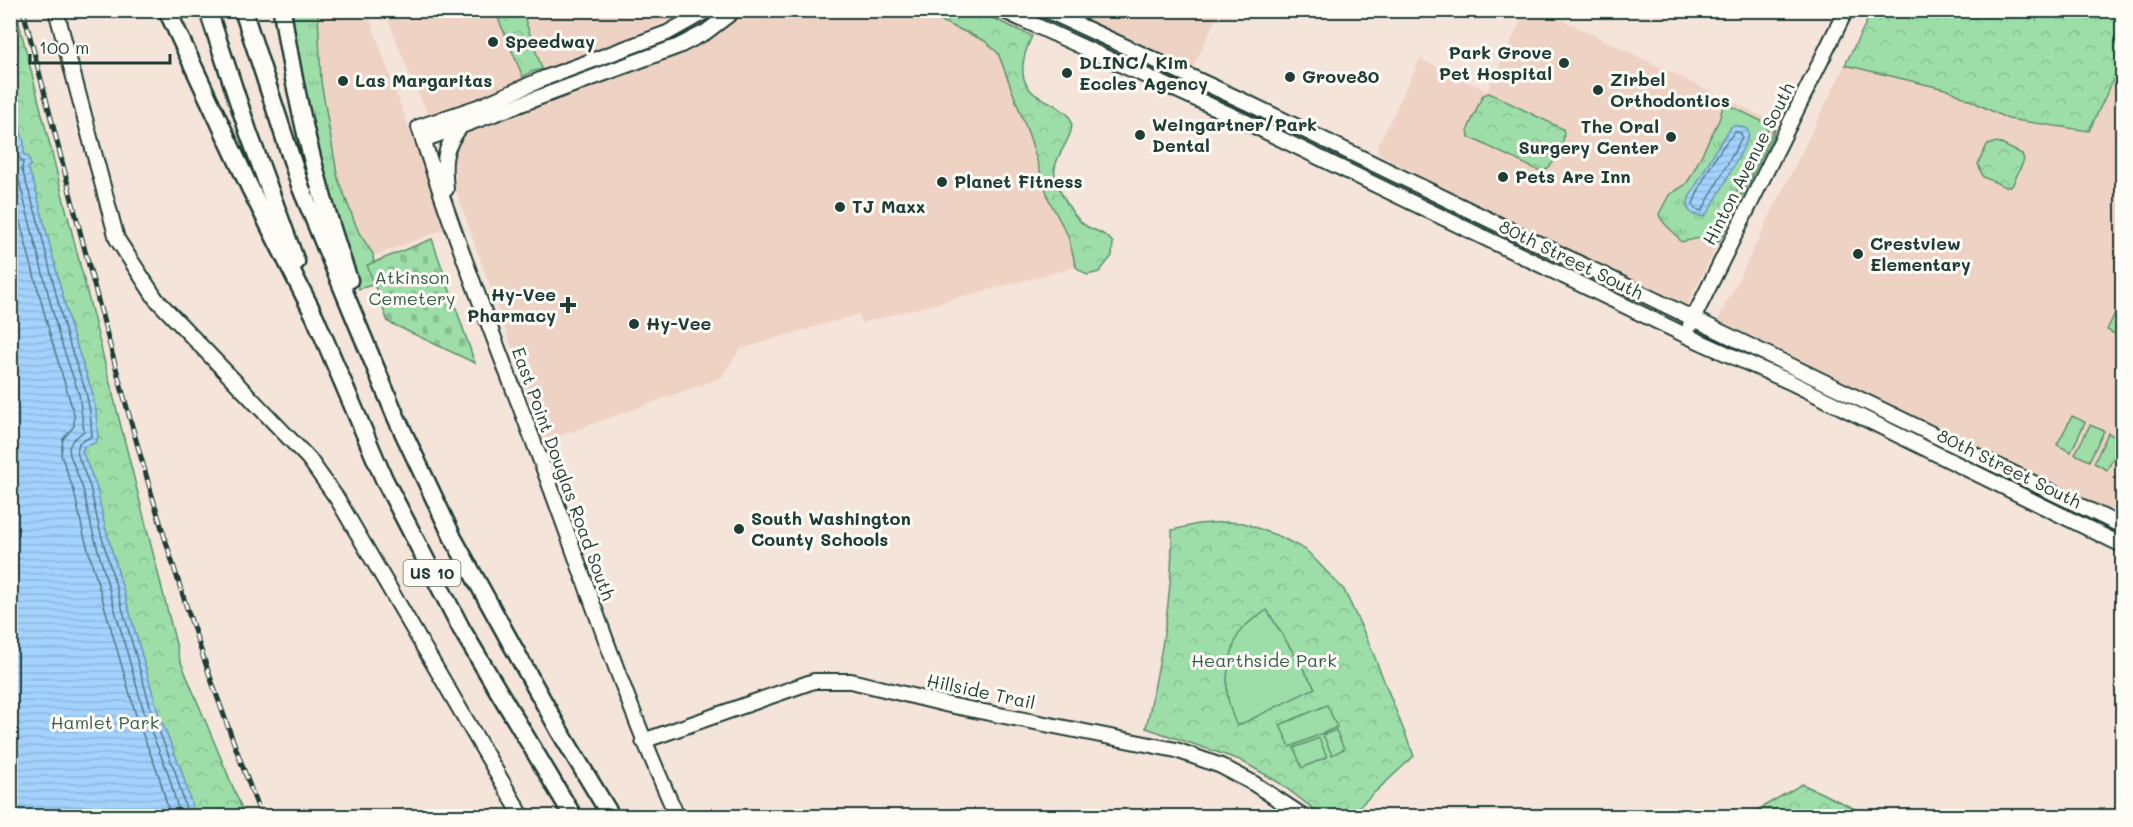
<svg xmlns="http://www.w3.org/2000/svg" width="2133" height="827" font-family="Mali,sans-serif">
<defs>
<pattern id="grass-tufts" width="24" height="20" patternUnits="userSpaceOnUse" patternTransform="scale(1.5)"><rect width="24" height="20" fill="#9ddea8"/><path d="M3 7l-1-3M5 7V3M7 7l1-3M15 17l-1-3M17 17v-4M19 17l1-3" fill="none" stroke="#87bf91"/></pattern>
<pattern id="forest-crowns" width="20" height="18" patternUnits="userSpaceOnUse" patternTransform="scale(1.5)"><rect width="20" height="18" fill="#9ddea8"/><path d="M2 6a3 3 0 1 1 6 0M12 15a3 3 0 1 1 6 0" fill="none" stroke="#87bf91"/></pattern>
<pattern id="cemetery-stones" width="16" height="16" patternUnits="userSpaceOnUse" patternTransform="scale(1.5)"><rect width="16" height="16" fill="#9ddea8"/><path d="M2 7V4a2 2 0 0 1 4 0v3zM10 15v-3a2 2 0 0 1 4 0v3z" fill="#87bf91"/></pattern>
<pattern id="water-rules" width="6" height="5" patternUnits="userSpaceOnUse" patternTransform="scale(1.5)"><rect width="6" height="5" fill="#a3d2fe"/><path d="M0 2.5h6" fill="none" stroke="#8cb5da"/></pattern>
</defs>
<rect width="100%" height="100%" fill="#f4e4d9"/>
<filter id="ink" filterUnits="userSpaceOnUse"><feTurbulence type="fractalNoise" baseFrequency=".0167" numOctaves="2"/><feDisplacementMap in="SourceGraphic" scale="12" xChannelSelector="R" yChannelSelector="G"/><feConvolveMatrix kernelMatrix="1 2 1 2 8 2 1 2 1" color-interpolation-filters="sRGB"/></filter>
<g filter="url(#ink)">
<g fill="#eed3c4">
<polygon points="306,11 367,11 445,229 359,262 340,205"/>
<polygon points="385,11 694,11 643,31 609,48 487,98 431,116 426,110 409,73"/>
<polygon points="749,11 988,11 1033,31 1018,62 1079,266 861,323 859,314 740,349 721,378 550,439 548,450 450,174 449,154 461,135 467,130 730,22"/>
<polygon points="1059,11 1220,11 1191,71"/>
<polygon points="1526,11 1544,11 1772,121 1774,124 1774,133 1687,305 1683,306 1436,188 1413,172 1378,153 1378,146 1420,59 1487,91"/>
<polygon points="2122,61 2122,518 1957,435 1801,363 1718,320 1845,65 1949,90 2008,119 2089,131"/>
</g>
<g fill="url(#grass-tufts)" stroke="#5e8e6e" stroke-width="1.5">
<polygon points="289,11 318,11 321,82 338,179 359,233 373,254 375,284 359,289 315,146"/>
<path d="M1724,103L1770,125L1712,241L1700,238L1681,242C1675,230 1662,226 1659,214L1669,195L1685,185L1690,178L1719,120Z"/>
<polygon points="1775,126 1774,133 1719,242 1716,243"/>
</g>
<g fill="url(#forest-crowns)" stroke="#5e8e6e" stroke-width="1.5">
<polygon points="10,11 16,11 180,660 245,816 11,816"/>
<polygon points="495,11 522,11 542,69 531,72 523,77"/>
<path d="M932,11H977L1032,36C1023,55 1015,80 1036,95C1043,99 1050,102 1056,106C1061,110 1068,113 1070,118C1079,134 1051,157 1055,175C1057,189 1074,219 1086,226C1095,231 1106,233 1113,243L1112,256L1099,272L1087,275L1076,267L1068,236L1049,200L1030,138L998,53L985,41L941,21L934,15Z"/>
<polygon points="1872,11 2122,11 2122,61 2089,131 2008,119 1949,90 1845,65"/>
<path d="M1489,93L1563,129C1567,141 1554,167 1543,171L1535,169L1469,137L1468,129L1481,99L1483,95Z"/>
<polygon points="1997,142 2022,154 2024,160 2012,186 2006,187 1983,177 1978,164 1987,145"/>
<path d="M1226,522L1244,523L1281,537L1306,550L1344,590L1369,643L1414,756L1349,816H1323L1278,782L1240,760L1146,728C1160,663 1173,597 1172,530L1198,524Z"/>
<polygon points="1802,784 1870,816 1747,816"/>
</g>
<polygon fill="url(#cemetery-stones)" stroke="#5e8e6e" stroke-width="1.5" points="432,239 475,363 388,322 367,265"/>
<g fill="#9ddea8" stroke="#5e8e6e" stroke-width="1.5">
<polygon points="1440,202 1493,228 1491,234 1437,208"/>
<polygon points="2122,298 2122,338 2107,330"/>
<polygon points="2072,416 2085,422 2071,452 2057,445"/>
<polygon points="2090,425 2104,431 2089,461 2075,454"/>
<polygon points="2108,433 2122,440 2107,470 2094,463"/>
<path d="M1267,610L1315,688L1237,726C1225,701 1224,679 1232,652C1234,644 1237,633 1244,627C1251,620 1260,615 1267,610Z"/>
<polygon points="1327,705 1337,727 1290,747 1280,725"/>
<polygon points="1336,730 1344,749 1332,755 1323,735"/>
<polygon points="1319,738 1327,757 1302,768 1294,748"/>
</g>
<g fill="url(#water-rules)" stroke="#6e96ad" stroke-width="1.5">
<polygon points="11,96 24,142 24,155 28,156 31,165 28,168 35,187 72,332 92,391 96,410 98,438 95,443 84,447 82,451 96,485 105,526 159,715 181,769 195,816 11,816"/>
<path d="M1732,126H1739L1747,129L1749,134L1747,140C1741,152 1710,213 1704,217L1692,214L1687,207L1689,198L1716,149Z"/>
</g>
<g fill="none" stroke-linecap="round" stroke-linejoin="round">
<g stroke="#547985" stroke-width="1.5">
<polyline points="10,115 18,143 18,156 23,162 22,170 37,217 66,334 86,392 90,412 92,436 79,443 77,453 90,487 99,527 153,716 175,771 188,816"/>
<path d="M1735,132L1741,133L1742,137L1702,211L1695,209L1693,204C1701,182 1718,149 1735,132Z"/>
<polyline points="10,157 15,165 59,336 79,394 84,431 73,440 69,447 70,455 83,489 92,529 146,719 168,773 180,816"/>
<polyline points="10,185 51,338 74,414 74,426 63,439 61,455 74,491 83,532 138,722 159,776 170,816"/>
</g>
<defs>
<g id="secondary">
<polyline points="56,10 117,239 156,299 309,459 338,500 522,816"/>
<polyline points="1002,10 1242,120 1685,335 1788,381 2122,545"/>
<polyline points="1046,10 1250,104 2122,526"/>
<polyline points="423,140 679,46 706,32 735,10"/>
<path d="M446,189C443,161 443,149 461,126"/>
<polyline points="1690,325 1846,10"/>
<polyline points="643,741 814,681 851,681 949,705 1176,750 1221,766 1253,783 1303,816"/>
<path d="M677,816C620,692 580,562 531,435C492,333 452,231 419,127L481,106L545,78L667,33L708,10"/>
</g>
<g id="highway">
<polyline points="167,10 251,190 315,317 384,479 462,630 573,816"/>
<polyline points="208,10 248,131 296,262"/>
<polyline points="243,10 301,188 396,417 453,538 559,730 611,816"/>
<path d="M282,10C296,103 318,192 349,280"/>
</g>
</defs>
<use href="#secondary" stroke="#1f3d34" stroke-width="18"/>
<use href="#highway" stroke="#1f3d34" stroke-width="21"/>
<use href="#secondary" stroke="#fdfcf7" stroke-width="14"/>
<use href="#highway" stroke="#fdfcf7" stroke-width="16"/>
<defs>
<path id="rail" d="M23,10C75,208 122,408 185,602C208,675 235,746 261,816"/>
</defs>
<use href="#rail" stroke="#1f3d34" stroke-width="5"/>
<use href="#rail" stroke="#fdfcf7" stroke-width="3" stroke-dasharray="9" stroke-linecap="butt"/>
</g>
</g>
<g fill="#1f3d34" stroke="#fdfcf7" stroke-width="2">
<circle cx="493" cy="42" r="6"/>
<circle cx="1564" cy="63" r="6"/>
<circle cx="1067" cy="73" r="6"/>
<circle cx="1290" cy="77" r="6"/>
<circle cx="343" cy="81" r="6"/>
<circle cx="1598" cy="90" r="6"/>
<circle cx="1140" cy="135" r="6"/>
<circle cx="1671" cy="137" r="6"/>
<circle cx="1503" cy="177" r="6"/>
<circle cx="942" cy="182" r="6"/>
<circle cx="840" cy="207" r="6"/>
<circle cx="1858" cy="254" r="6"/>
<path d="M565 296h6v6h6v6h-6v6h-6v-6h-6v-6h6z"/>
<circle cx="634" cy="324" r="6"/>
<circle cx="739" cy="529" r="6"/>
</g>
<g text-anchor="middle" stroke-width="6" stroke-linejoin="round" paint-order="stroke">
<rect fill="#fdfcf7" stroke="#62766e" stroke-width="1.5" x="403.5" y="560" width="57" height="26" rx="4.5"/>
<g font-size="16" font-weight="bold" fill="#1f3d34">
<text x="432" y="579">US 10</text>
</g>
<g font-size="18" font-weight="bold" fill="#1f3d34" stroke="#fdfcf7" text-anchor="start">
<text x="505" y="48">Speedway</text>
<text x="1552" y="59" text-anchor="end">Park Grove<tspan x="1552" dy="21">Pet Hospital</tspan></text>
<text x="1079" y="69">DLINC/ Kim<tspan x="1079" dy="21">Eccles Agency</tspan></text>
<text x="1302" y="83">Grove80</text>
<text x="1610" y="86">Zirbel<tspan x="1610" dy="21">Orthodontics</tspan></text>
<text x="355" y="87">Las Margaritas</text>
<text x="1152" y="131">Weingartner/Park<tspan x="1152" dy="21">Dental</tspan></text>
<text x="1659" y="133" text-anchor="end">The Oral<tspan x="1659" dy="21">Surgery Center</tspan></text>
<text x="1515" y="183">Pets Are Inn</text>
<text x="954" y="188">Planet Fitness</text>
<text x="852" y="213">TJ Maxx</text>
<text x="1870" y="250">Crestview<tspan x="1870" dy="21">Elementary</tspan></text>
<text x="556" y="301" text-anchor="end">Hy-Vee<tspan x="556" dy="21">Pharmacy</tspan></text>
<text x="646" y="330">Hy-Vee</text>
<text x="751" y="525">South Washington<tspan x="751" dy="21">County Schools</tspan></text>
</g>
<g font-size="18" fill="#1f3d34" stroke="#fdfcf7">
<text transform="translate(1749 164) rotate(-63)" y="6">Hinton Avenue South</text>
<text transform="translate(1571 260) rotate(26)" y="6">80th Street South</text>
<text transform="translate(2009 469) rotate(26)" y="6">80th Street South</text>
<text transform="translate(563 474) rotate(70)" y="6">East Point Douglas Road South</text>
<text transform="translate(981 692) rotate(12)" y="6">Hillside Trail</text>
</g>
<g font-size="18" fill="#385d4b" stroke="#fdfcf7">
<text x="412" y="284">Atkinson<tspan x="412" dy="21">Cemetery</tspan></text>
<text x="1264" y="667">Hearthside Park</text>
<text x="105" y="729">Hamlet Park</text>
</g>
</g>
<rect width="2133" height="827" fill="none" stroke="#fdfcf7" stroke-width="36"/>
<rect x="18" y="18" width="2097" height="791" fill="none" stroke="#1f3d34" stroke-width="2" filter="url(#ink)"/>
<path d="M30 54v9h140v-9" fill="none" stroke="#1f3d34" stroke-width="3"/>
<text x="39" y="54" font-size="18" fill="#1f3d34" stroke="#fdfcf7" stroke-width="4.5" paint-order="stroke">100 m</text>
</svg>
